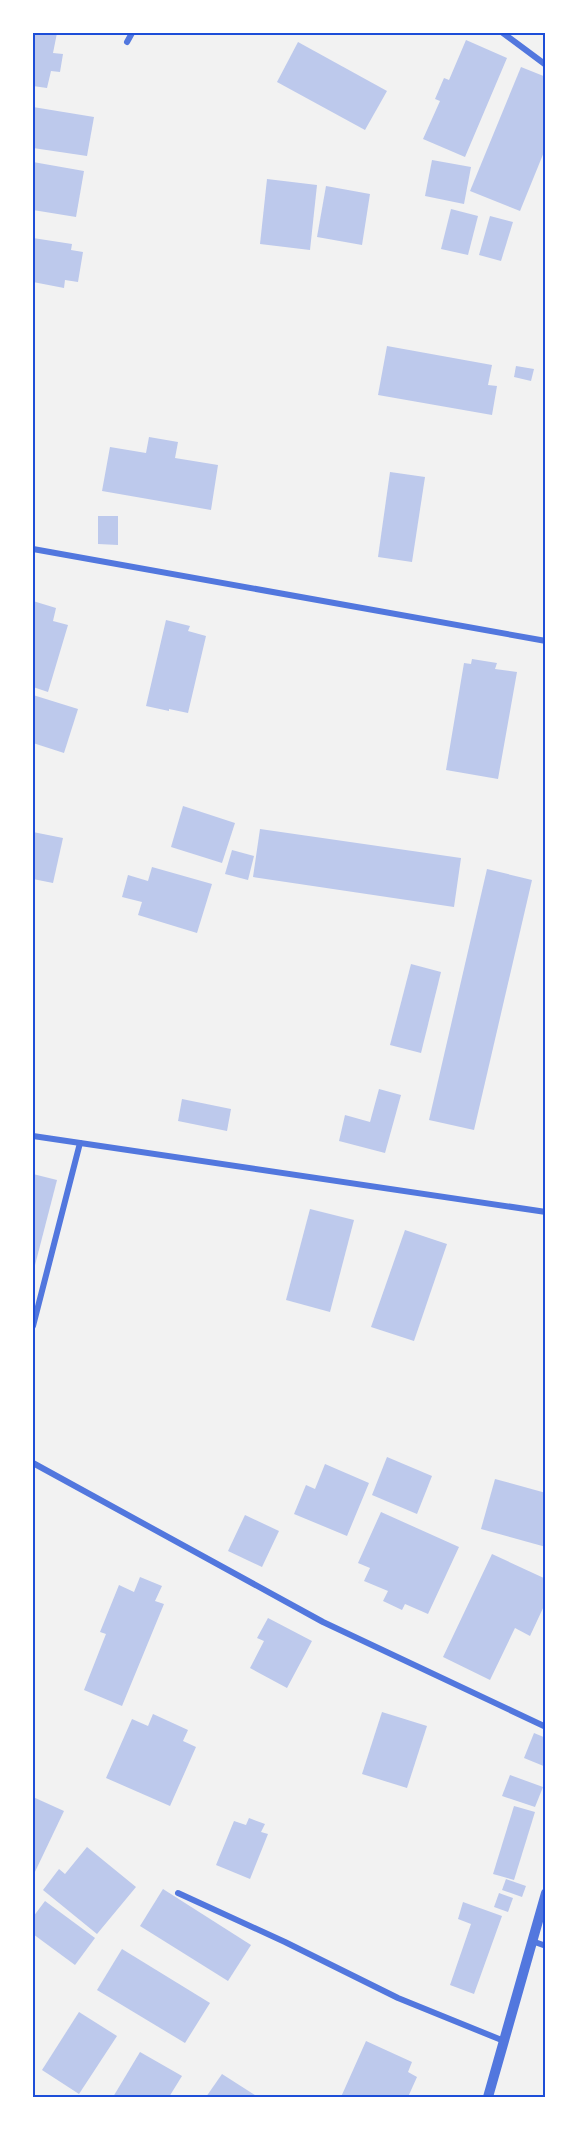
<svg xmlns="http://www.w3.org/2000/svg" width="579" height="2130" font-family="Commissioner,sans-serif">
<rect width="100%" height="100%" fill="#f2f2f2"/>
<g fill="#bdc9ec">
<polygon points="33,33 57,33 53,53 63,54 60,72 51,71 47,88 33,86"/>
<polygon points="466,40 507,58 465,157 423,139 440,101 435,99 444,78 449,80"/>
<polygon points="298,42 387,91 365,130 277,82"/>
<polygon points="521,67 546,77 546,147 520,211 470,191"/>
<polygon points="33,107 94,117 87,156 33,148"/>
<polygon points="432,160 471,167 464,204 425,196"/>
<polygon points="33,162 84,171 76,217 33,210"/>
<polygon points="267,179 317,185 310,250 260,244"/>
<polygon points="326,186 370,194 362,245 317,237"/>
<polygon points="451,209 478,216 468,255 441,249"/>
<polygon points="490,216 513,222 501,261 479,255"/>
<polygon points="33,238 72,244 71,250 83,252 78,282 65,280 64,288 33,282"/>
<polygon points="387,346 492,365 488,385 497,386 492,415 378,395"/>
<polygon points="516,366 534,369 531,381 514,377"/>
<polygon points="149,437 178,442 175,458 218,465 211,510 102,491 110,447 146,453"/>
<polygon points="390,472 425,477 412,562 378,557"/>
<polygon points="98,516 118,516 118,545 98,544"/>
<polygon points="33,601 56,608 53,621 68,625 48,692 33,687"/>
<polygon points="166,620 190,626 188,631 206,636 188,713 169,709 169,711 146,706"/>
<polygon points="472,659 497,663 495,669 517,672 498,779 446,770 464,663 471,664"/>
<polygon points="33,695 78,709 64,753 33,743"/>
<polygon points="183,806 235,823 222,863 171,847"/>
<polygon points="260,829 461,858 454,907 253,877"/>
<polygon points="33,832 63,838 53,883 33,879"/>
<polygon points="232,850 254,856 248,880 225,874"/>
<polygon points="152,867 212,884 197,933 138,915 142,902 122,897 128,875 148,881"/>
<polygon points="487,869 532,880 474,1130 429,1120"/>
<polygon points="411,964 441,972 421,1053 390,1045"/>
<polygon points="379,1089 401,1095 385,1153 339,1141 345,1115 370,1122"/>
<polygon points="182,1099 231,1109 227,1131 178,1121"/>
<polygon points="33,1174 57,1180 34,1269 33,1269"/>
<polygon points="310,1209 354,1220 330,1312 286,1300"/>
<polygon points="405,1230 447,1244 414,1341 371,1327"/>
<polygon points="387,1457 432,1476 417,1514 372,1495"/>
<polygon points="325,1464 369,1483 347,1536 294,1514 306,1485 315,1489"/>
<polygon points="495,1479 546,1493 546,1547 481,1529"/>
<polygon points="381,1512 459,1547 428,1614 405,1604 402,1610 383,1601 388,1591 364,1581 370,1568 358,1563"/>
<polygon points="245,1515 279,1531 262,1567 228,1551"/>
<polygon points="492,1554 546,1579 546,1607 544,1606 530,1636 515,1628 490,1680 443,1657"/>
<polygon points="140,1577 162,1586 155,1601 164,1604 122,1706 84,1690 106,1634 100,1632 119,1585 134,1592"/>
<polygon points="268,1618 312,1641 287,1688 250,1668 264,1641 257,1638"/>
<polygon points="382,1712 427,1726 407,1788 362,1774"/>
<polygon points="153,1714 188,1730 183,1741 196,1747 170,1806 106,1778 132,1719 148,1726"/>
<polygon points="534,1733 546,1738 546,1767 524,1758"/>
<polygon points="510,1775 543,1787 535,1807 502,1796"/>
<polygon points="33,1797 64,1811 33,1876"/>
<polygon points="514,1806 535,1812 514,1880 493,1874"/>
<polygon points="249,1818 265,1824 261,1832 268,1834 250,1879 216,1865 234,1821 246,1825"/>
<polygon points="87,1847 136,1887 97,1934 43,1890 59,1869 65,1874"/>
<polygon points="506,1879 526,1886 522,1897 502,1890"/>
<polygon points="163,1889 251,1945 228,1981 140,1926"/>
<polygon points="499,1893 513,1898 508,1912 494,1907"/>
<polygon points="45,1901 95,1938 75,1965 33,1934 33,1917"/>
<polygon points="463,1902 502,1916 474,1994 450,1985 471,1924 458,1919"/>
<polygon points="122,1949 210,2003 185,2043 97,1990"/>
<polygon points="79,2012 117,2036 79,2094 42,2070"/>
<polygon points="366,2041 412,2062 408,2072 417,2077 408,2097 341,2097"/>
<polygon points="140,2052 182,2076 169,2097 113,2097"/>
<polygon points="222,2074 258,2097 206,2097"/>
</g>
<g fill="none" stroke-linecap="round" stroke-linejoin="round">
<g stroke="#5277de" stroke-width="6">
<polyline points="503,33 546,65"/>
<polyline points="127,42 132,33"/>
<polyline points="33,549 546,641"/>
<polyline points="33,1136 546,1212"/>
<polyline points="33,1326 80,1143"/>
<polyline points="33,1463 323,1622 546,1727"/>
<polyline points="178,1893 285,1942 398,1998 504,2041"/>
<polyline points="532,1941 546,1946"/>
</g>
<polyline stroke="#5277de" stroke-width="10" points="488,2097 546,1893"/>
</g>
<rect width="579" height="2130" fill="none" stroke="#ffffff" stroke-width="69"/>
<rect x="34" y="34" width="510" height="2062" fill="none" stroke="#1d4ed8" stroke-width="2"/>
</svg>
